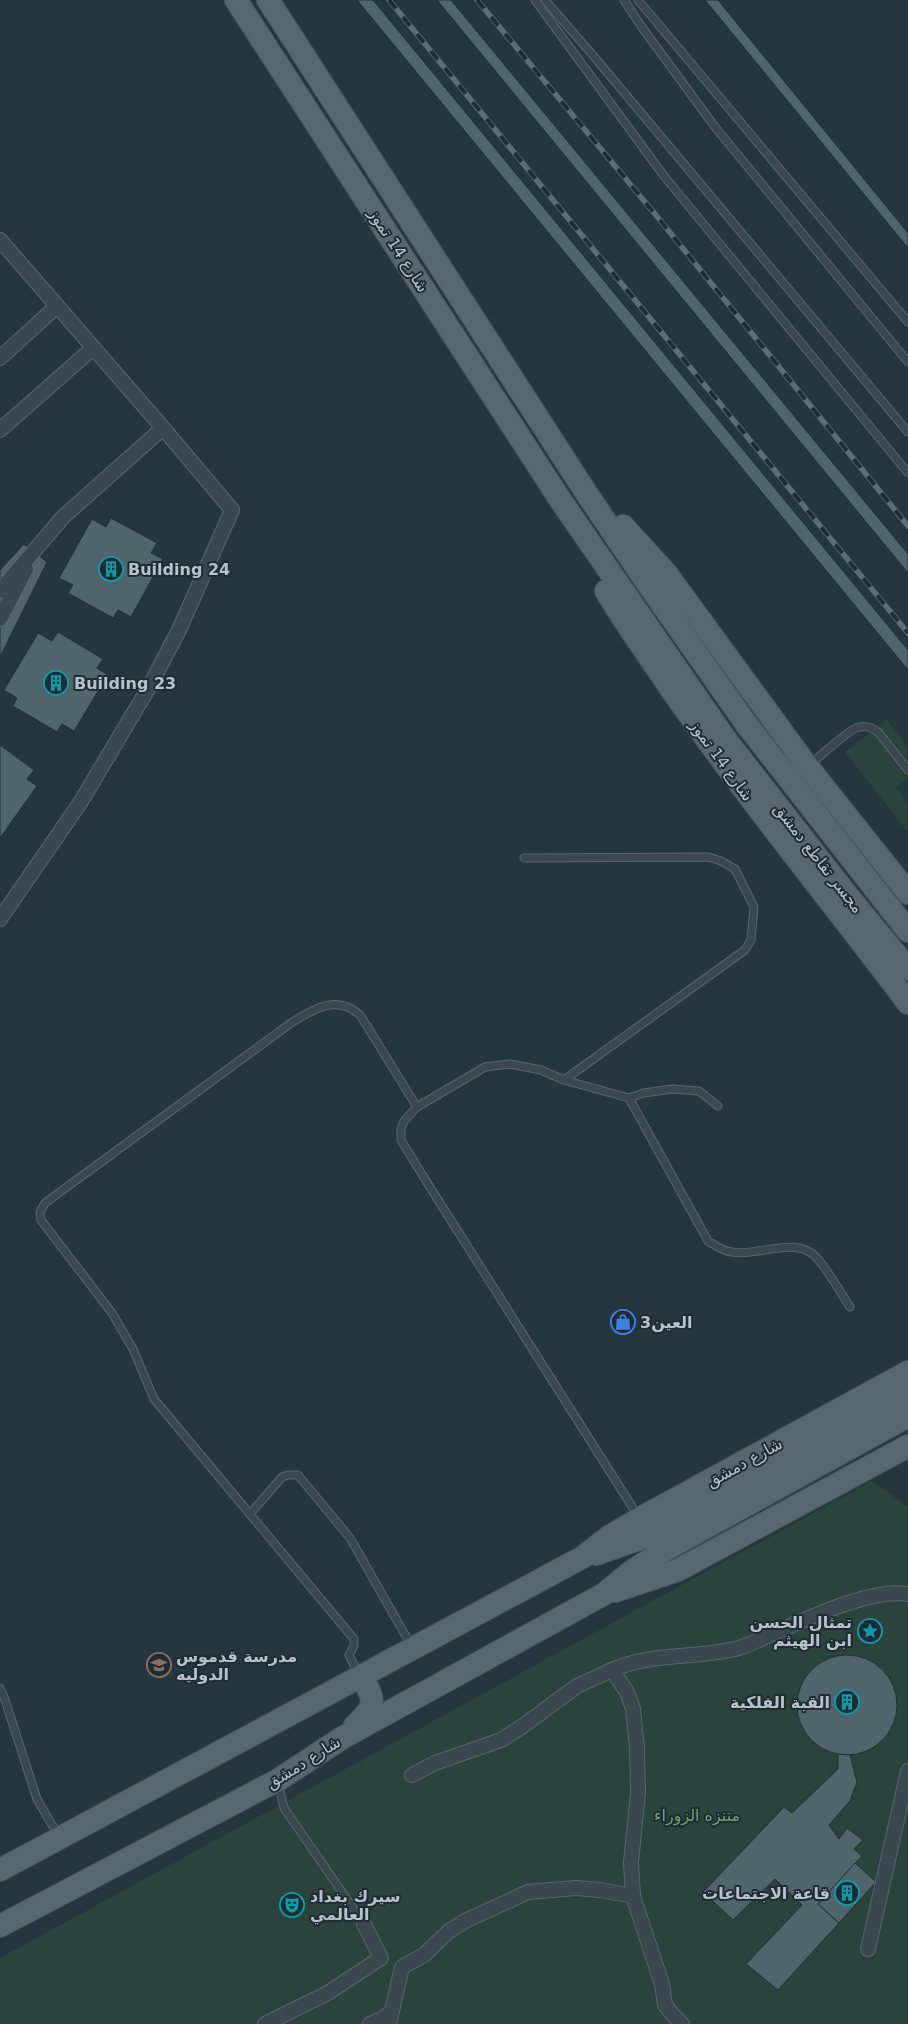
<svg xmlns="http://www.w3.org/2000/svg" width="908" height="2024" font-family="'DejaVu Sans',Vazirmatn,sans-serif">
<rect width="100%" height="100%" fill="#25373e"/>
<g fill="#2a433d">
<polygon points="887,720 908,747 908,778 896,787 908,803 908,832 845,752"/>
<polygon points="872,1481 908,1507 908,2024 0,2024 0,1958"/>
</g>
<g fill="#50646b" stroke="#202f35">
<polygon points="357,0 373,0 908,650 908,670"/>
<polygon points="437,0 451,0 908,554 908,573"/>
<polygon points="705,0 718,0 908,233 908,248"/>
<polygon points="111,518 157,543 151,553 163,559 131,617 118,610 113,618 68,593 73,585 59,578 92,519 106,527"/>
<polygon points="24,544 47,562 0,657 0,570"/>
<polygon points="58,632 103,659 97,668 108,675 74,731 62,724 57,732 13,706 17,698 4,690 38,633 52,641"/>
<polygon points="0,745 34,770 27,779 37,786 0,838"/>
<circle cx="847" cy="1705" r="50"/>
<polygon points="838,1754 850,1755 857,1782 850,1801 829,1825 839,1839 847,1828 863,1840 854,1849 862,1856 818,1904 839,1923 778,1990 746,1964 802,1905 775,1879 733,1920 703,1892 784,1807 792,1813 838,1769"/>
<polygon points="855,1863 876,1882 839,1923 818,1904"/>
</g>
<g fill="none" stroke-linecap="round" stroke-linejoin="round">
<defs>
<g id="lane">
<polyline points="535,0 664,176 908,473"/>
<polyline points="545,0 596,59 908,432"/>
<polyline points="624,0 641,26 715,127 908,362"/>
<polyline points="638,0 908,322"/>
<path d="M810,764C821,756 845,733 856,728C864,725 872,727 879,733L908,770"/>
<polyline points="524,858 708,857 721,861 735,869 754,907 751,940 745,950 564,1080"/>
<path d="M629,1098L708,1241C716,1246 723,1251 732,1252C756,1257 795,1236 815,1256C826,1267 841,1293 850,1307"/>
<polyline points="250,1514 282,1477 288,1475 298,1475 350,1538 412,1647"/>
<polyline points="638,1516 428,1184 401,1140 401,1129 404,1121 417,1107 485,1067 510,1064 541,1070 564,1080 629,1098 644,1093 672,1089 699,1091 718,1106"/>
<path d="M359,1675L349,1655L354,1646V1639L154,1399L133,1349L112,1313L41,1220L40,1212L45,1203L291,1023C313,1009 337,994 360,1015L417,1107"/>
<polyline points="0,1688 4,1697 37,1799 52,1825 59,1833"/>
<polyline points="278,1782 284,1808 364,1924"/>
</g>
<g id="street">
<polyline points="0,240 163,428 232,510 179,630 148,689 80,803 0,919"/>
<polyline points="0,358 57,306"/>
<polyline points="0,430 93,348"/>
<polyline points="0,591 63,517 163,428"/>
<polyline points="0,619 26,569"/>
<polyline points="412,1775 435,1763 501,1740 520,1728 577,1686 612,1670"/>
<polyline points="868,1949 908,1771"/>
<polyline points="265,2024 326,1994 381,1958 364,1924"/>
<polyline points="370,2024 382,2019 392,2011"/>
<polyline points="389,2024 402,1967 424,1955 449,1931 465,1921 528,1892 576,1888 600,1890 633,1896"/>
<path d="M682,2024L673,2015L665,2005L662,1984L633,1896L631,1862L638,1793L637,1748L633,1709L627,1692L612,1670C651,1652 698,1659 739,1648C752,1644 762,1638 774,1633C809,1618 871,1588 908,1594"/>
</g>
<g id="primary">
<polyline points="236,0 561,501 726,740 847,895 908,969"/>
<polyline points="268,0 585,491 650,587 747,725 908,931"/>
<polyline points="623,526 666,573 807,766 908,893"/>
<path d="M606,591C626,625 649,656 671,689C746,797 829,898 908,1003"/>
<polyline points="596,1554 654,1534 908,1393"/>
<polyline points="615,1591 678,1570 908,1446"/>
<path d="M354,1727C374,1707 378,1702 361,1677"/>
<polyline points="0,1870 583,1557 610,1536 639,1519 908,1372"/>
<polyline points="0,1926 278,1780 342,1738 604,1594 632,1571 663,1551 908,1416"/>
</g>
</defs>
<use href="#lane" stroke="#57656c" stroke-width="9"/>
<use href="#street" stroke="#57656c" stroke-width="16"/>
<use href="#primary" stroke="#45545a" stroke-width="24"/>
<use href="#lane" stroke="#39484e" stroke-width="7"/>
<use href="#street" stroke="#39484e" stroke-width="14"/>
<use href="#primary" stroke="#57676e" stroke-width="22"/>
<defs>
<g id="rail">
<polyline points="389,0 908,633"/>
<polyline points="477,0 655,214 908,526"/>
</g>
</defs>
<use href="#rail" stroke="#5b6d75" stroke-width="5.5"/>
<use href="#rail" stroke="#1e2d33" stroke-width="4" stroke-dasharray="11" stroke-linecap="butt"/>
</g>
<defs>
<symbol id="building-ring" viewBox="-11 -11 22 22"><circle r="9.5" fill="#1e2d33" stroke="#0f9aa8" stroke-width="1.5"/><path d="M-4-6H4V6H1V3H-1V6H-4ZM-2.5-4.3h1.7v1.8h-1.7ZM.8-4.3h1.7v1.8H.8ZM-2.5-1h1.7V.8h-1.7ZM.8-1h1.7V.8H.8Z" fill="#0f9aa8"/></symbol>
<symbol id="shop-ring" viewBox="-11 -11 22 22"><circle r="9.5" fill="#1e2d33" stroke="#3f7fe0" stroke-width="1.5"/><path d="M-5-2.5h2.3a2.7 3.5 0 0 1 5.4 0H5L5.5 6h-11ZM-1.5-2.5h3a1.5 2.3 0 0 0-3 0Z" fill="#3f7fe0"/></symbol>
<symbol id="sight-ring" viewBox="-11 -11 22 22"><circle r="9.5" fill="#1e2d33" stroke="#0f9aa8" stroke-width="1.5"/><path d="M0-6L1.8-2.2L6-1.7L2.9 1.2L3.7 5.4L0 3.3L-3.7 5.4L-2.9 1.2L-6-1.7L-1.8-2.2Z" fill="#0f9aa8"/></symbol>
<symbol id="school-ring" viewBox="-11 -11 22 22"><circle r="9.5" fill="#1e2d33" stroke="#8d6e63" stroke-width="1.5"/><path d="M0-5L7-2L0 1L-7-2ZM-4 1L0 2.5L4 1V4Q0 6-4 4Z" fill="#8d6e63"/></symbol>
<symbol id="theatre-ring" viewBox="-11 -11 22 22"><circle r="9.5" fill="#1e2d33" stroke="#0f9aa8" stroke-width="1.5"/><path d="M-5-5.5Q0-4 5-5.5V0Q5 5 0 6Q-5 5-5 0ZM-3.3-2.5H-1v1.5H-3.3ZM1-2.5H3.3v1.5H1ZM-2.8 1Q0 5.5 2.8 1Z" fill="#0f9aa8"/></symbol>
</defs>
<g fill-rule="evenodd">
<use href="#building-ring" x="97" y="555" width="28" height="28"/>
<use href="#building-ring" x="42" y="669" width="28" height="28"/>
<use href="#shop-ring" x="609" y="1308" width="28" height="28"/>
<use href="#sight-ring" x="856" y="1617" width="28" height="28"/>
<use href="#school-ring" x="145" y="1651" width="28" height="28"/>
<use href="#building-ring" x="833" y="1688" width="28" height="28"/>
<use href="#building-ring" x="833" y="1879" width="28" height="28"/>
<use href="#theatre-ring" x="278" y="1891" width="28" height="28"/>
</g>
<g text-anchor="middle" stroke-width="4" stroke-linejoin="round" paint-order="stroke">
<g font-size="16" fill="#b5c2c9" stroke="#1e2d33">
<text transform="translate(399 250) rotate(57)" y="6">شارع 14 تموز</text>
<text transform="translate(722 760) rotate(54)" y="6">شارع 14 تموز</text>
<text transform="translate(819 858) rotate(52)" y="6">مجسر تقاطع دمشق</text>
<text transform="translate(744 1462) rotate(-29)" y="6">شارع دمشق</text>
<text transform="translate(303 1762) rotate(-32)" y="6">شارع دمشق</text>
</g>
<g font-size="16" font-weight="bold" fill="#b5c2c9" stroke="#1e2d33" text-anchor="start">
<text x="128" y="575">Building 24</text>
<text x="74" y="689">Building 23</text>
<text x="640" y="1328">العين3</text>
<text x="852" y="1628" text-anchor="end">تمثال الحسن<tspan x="852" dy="18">ابن الهيثم</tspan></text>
<text x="176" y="1662">مدرسة قدموس<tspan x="176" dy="18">الدوليه</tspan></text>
<text x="830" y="1708" text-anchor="end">القبة الفلكية</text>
<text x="830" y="1899" text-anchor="end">قاعة الاجتماعات</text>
<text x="310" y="1902">سيرك بغداد<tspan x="310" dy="18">العالمي</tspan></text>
</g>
<g font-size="16" fill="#769f73" stroke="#1e2d33">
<text x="697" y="1821">متنزه الزوراء</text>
</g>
</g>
</svg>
